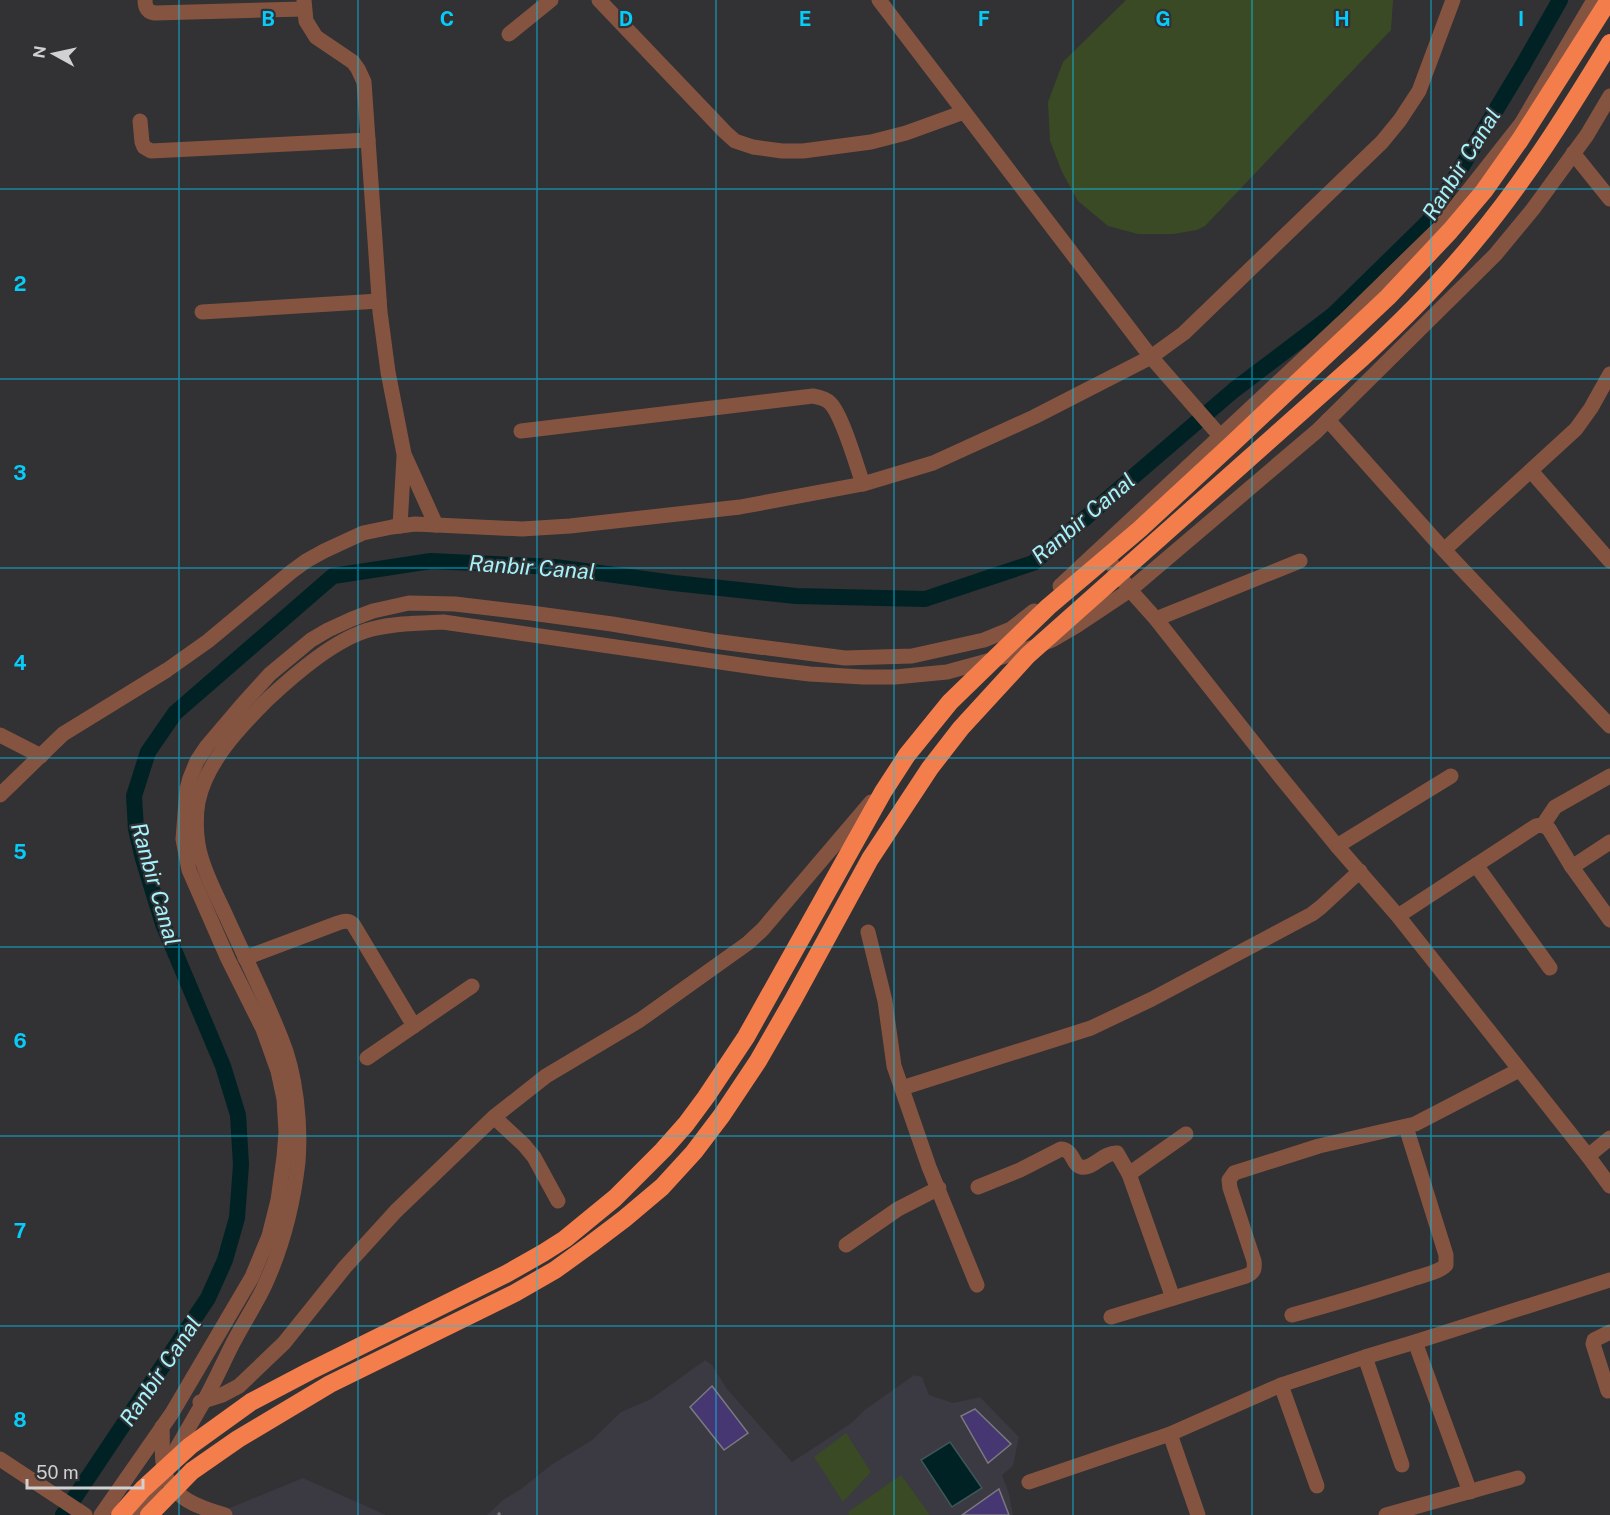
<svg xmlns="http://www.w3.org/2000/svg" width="1610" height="1515" font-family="'Public Sans',sans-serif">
<rect width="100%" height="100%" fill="#323134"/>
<g fill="#3b3942">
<polygon points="705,1360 712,1365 727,1389 792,1462 850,1424 866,1409 914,1375 922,1377 929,1395 953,1403 980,1397 1019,1437 1013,1466 1002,1475 1009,1494 1013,1515 487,1515 503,1500 521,1489 551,1465 592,1440 621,1412 651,1399"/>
<polygon points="303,1478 386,1515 219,1515 217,1513"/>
</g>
<g fill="#3a4a24">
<polygon points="1126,0 1393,0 1391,30 1205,226 1197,230 1173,234 1138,234 1108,226 1078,201 1062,172 1050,141 1048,102 1063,62"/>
<polygon points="846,1433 871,1472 843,1502 814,1457"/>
<polygon points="901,1475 930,1515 849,1515 848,1512"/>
</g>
<polygon fill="#002225" stroke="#3f5659" stroke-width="1.5" points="950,1442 982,1488 952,1507 921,1460"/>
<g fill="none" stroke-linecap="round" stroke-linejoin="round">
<polyline stroke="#002225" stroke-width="16" points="63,1515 208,1298 225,1260 237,1218 241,1165 238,1115 223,1066 163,924 143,859 136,829 134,796 148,752 175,713 333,576 431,561 555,567 674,583 796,596 925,599 1033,563 1234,390 1333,315 1429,221 1523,65 1560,0"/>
</g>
<g fill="#463672" stroke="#7a797c" stroke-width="1.5">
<polygon points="712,1386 748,1433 724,1450 690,1407"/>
<polygon points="975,1409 1011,1444 988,1463 961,1416"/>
<polygon points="999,1489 1009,1515 962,1515"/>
</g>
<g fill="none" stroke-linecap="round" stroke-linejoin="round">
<polyline stroke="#737275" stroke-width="3" stroke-dasharray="3 4.5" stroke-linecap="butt" points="498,1515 501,1512"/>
<g stroke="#855441" stroke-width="15">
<path d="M145,0C145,7 147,12 155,13L304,9"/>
<polyline points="304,0 306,21 316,37 353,62 358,69 364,82 380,312 388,372 404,454 436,525"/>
<polyline points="599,0 725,132 735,141 753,147 782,151 803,151 871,142 906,133 964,112"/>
<polyline points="879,0 1151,357 1221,437"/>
<polyline points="509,34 551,0"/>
<polyline points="140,121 142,142 144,147 151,151 368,140"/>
<polyline points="1573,153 1610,199"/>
<polyline points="202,312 379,301"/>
<polyline points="1328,420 1444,550 1610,726"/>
<path d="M521,431L813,396C819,397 826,399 830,403C842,414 857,467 863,484"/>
<polyline points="1531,471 1610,561"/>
<polyline points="400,526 404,457"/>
<polyline points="1101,549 1130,590 1156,619 1279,775 1337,846 1398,916 1588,1156 1610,1186"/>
<polyline points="1444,550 1576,429 1591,408 1610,374"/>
<polyline points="1060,586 1347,318 1439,228 1521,124 1594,0"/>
<polyline points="1156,619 1300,561"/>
<polyline points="0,735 41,756"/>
<polyline points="0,795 63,734 167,670 208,641 291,572 306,561 324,551 363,533 392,527 415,524 522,529 570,526 740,507 863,484 933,463 1034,417 1151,357 1184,333 1382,142 1400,120 1419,91 1453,0"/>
<polyline points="1543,825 1555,807 1610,776"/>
<polyline points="1337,846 1451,776"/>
<polyline points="1476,865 1550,968"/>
<polyline points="1572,867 1610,842"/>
<polyline points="1398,916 1536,826 1543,825 1549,829 1572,867 1610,920"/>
<polyline points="868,932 885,1001 894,1066 929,1167 977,1285"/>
<path d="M245,958L338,923C344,921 348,920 353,924L414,1026"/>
<polyline points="367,1058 472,986"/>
<polyline points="902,1088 1091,1028 1152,999 1312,914 1321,907 1360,871"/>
<polyline points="494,1117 524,1145 534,1157 558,1201"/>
<polyline points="1588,1156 1610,1138"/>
<polyline points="1129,1174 1186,1134"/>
<path d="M978,1187L1020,1170L1061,1149C1074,1150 1072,1165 1081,1167C1092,1170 1104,1152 1117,1153L1129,1174L1173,1298"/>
<polyline points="846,1245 898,1209 939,1188"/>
<path d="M1292,1315C1333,1304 1372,1292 1412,1279C1423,1275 1438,1273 1446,1265V1255L1406,1127"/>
<path d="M1111,1317L1246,1276C1254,1273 1255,1269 1254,1261L1230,1188L1229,1180L1234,1173L1319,1146L1415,1124L1519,1070"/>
<polyline points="1415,1342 1470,1492"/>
<polyline points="1365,1357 1402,1465"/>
<polyline points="1281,1385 1317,1486"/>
<polyline points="1608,1391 1593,1344 1594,1340 1610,1332"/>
<polyline points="200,1402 222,1395 239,1386 284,1343 345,1267 396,1211 494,1117 546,1076 640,1020 748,943 763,929 871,802"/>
<path d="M162,1427C163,1440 161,1456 164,1469C170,1498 200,1508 225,1515"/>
<polyline points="1170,1434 1198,1515"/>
<polyline points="0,1459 85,1515"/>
<polyline points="1029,1482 1170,1434 1281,1385 1365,1357 1415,1342 1610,1280"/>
<polyline points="101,1515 172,1413 252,1277 269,1236 278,1200 284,1157 286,1132 284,1099 278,1071 263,1029 228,959 189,870 183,839 187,789 190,778 197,761 207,746 241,706 270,674 311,640 328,630 352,619 373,611 409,603 455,604 531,613 612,624 713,641 845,658 912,656 984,640 1011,629 1034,611"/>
<path d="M138,1515C160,1477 182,1439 204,1401C214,1383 222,1365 231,1347C241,1327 253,1309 263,1289C282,1249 293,1206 298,1162C301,1123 296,1074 281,1038C265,997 245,958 227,918C218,898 207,878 201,857C196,841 195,819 198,802C206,762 240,727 268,699C295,674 336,638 372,629C395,623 420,623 443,622L768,669L810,674L863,677H895L947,672L1002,657L1034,647L1052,640L1076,626L1130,590L1317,431L1495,255L1533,209L1587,135L1610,96"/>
<polyline points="1386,1515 1518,1478"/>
</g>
<g stroke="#f47d4c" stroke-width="18">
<polyline points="120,1515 143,1489 190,1446 251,1402 310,1371 506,1274 543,1253 565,1239 615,1198 663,1150 686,1124 706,1097 746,1037 883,792 907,755 950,702 1048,607 1140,529 1234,442 1388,297 1450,231 1484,191 1520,140 1609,0"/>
<path d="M149,1515L192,1471L238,1439L330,1384L515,1293L555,1270L591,1244L624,1219L662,1187L694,1152L722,1115L758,1061L793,1000L870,859L930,768L961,728L1028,655L1362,358C1401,322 1439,284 1473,243C1525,181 1568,112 1610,43"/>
</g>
</g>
<path fill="none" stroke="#07cbf9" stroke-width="1.5" stroke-opacity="0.55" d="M179,0V1515M358,0V1515M537,0V1515M716,0V1515M894,0V1515M1073,0V1515M1252,0V1515M1431,0V1515M0,189H1610M0,379H1610M0,568H1610M0,758H1610M0,947H1610M0,1136H1610M0,1326H1610"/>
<g text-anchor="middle" stroke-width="4.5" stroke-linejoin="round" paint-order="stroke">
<g font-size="22" font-style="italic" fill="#a5f3fc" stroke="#323134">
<text transform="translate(1461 164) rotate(-58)" y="8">Ranbir Canal</text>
<text transform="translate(1083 518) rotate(-40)" y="8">Ranbir Canal</text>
<text transform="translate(532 567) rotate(4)" y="8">Ranbir Canal</text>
<text transform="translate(156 884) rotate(74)" y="8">Ranbir Canal</text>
<text transform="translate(160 1371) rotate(-56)" y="8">Ranbir Canal</text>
</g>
</g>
<g font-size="20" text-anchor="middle" font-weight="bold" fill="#07cbf9" stroke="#323134" stroke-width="4.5" stroke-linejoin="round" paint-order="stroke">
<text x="268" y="26">B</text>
<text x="447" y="26">C</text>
<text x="626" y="26">D</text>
<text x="805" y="26">E</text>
<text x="984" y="26">F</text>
<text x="1163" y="26">G</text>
<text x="1342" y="26">H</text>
<text x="1521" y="26">I</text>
<text x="20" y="291">2</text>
<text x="20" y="480">3</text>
<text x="20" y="670">4</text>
<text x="20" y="859">5</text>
<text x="20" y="1048">6</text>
<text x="20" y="1238">7</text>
<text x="20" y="1427">8</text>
</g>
<g transform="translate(54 54) rotate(278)" stroke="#323134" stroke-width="4.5" paint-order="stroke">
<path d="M0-4.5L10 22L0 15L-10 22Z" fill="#d1d1d3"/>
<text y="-9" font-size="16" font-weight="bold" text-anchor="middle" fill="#d1d1d3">N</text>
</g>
<path d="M27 1479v9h116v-9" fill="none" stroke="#d1d1d3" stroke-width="3"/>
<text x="36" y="1479" font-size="18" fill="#d1d1d3" stroke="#323134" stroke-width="4.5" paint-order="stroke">50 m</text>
</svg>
